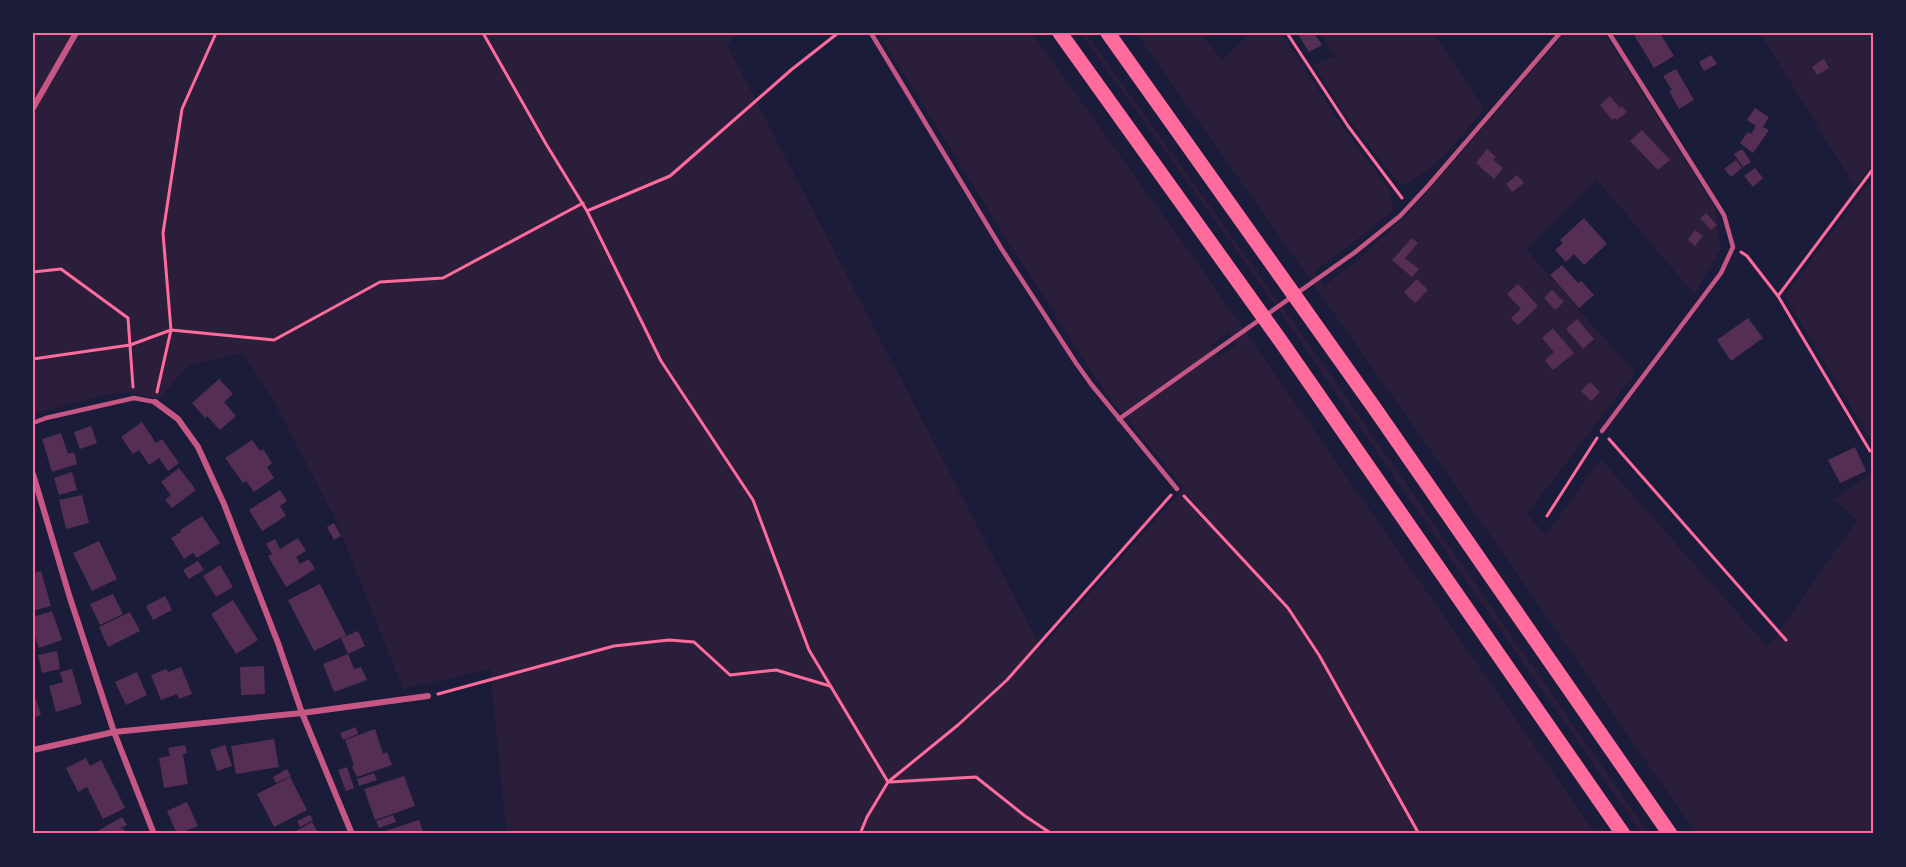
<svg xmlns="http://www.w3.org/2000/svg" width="1906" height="867" font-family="Cabin,sans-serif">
<rect width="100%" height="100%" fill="#1b1b3a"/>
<g fill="#2a1e3b" fill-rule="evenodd">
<path d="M33,33H739L727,45L1041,648L1184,488L1107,395L1009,243L878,33H1032L1196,261L1596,834H509L506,827L490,669L403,689L334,516L273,400L243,353L188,365L160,399L130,392L110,394L33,414ZM1229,332L1238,344L1219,357L1211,345Z"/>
<polygon points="1080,33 1086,33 1321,361 1649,834 1642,834 1259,282"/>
<polygon points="1136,33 1202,33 1222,60 1250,33 1281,33 1342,126 1389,189 1393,210 1349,246 1315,271 1324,286 1353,264 1409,213 1565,33 1604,33 1716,209 1721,249 1694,294 1597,180 1526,249 1635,373 1527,514 1546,535 1601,459 1768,647 1857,520 1834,500 1873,472 1873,834 1696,834 1491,536"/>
<path d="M1319,33H1434L1484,109C1463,134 1431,175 1401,186L1348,119L1313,64L1336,57Z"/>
<polygon points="1760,33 1873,33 1873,163 1855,187"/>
<polygon points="1873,177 1873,444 1785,296"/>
</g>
<g fill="#542f53">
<polygon points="1297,33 1314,33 1322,45 1309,52"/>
<polygon points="1633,33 1660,33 1674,56 1654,68"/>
<polygon points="1711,55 1717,64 1704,71 1699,62"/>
<polygon points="1824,59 1829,68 1817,75 1812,67"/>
<polygon points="1676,69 1694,100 1679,109 1669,91 1672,90 1663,76"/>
<polygon points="1610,96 1620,108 1622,106 1627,112 1617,120 1615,118 1612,120 1600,105"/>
<polygon points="1755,108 1769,117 1763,127 1769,130 1753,153 1740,143 1748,132 1751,134 1756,126 1747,120"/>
<polygon points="1642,130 1670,160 1658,170 1630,141"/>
<polygon points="1487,149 1496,157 1493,160 1503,168 1494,179 1476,163"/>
<polygon points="1742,149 1751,162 1743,167 1734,154"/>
<polygon points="1736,160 1742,168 1731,177 1724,169"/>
<polygon points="1755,168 1763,178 1753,187 1744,176"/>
<polygon points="1517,175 1524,183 1512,192 1506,184"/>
<polygon points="1706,213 1717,225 1711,230 1700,218"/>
<polygon points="1584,218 1607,244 1584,265 1574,254 1566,262 1555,250 1563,243 1560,240"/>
<polygon points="1695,230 1703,236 1695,246 1688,240"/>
<polygon points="1412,238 1418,243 1405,258 1419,269 1412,277 1392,260"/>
<polygon points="1562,265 1578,283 1581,281 1594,295 1579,308 1550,275"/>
<polygon points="1417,279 1428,290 1415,303 1404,292"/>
<polygon points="1518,284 1538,306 1518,325 1511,318 1521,309 1507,294"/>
<polygon points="1552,290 1564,302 1555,310 1544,298"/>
<polygon points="1748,318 1763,338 1731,361 1717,340"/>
<polygon points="1577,319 1594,339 1583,349 1566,329"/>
<polygon points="1553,328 1574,353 1553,370 1545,360 1554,352 1542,338"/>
<polygon points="219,379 233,394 224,402 236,416 220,430 207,416 205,418 192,403"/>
<polygon points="1590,382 1600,392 1591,401 1581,391"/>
<polygon points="142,422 156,443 162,439 179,463 168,471 159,458 149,465 139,450 133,454 121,437"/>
<polygon points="91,426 97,443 80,449 74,432"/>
<polygon points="61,433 68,454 74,452 77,464 52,472 42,439"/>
<polygon points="252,440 260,451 263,449 272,463 267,467 274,478 254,492 246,481 243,483 225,458"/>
<polygon points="1855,447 1866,471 1840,483 1828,460"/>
<polygon points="179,468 196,490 172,508 165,500 171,495 161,482"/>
<polygon points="72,472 77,490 59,495 54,478"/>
<polygon points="280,490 287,501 280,506 286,516 262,531 249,510"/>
<polygon points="82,495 89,523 66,529 59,500"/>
<polygon points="202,516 220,543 197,558 193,553 184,559 171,538 181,532 180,530"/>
<polygon points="334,523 341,536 334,540 327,527"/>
<polygon points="298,538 306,551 296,557 300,564 309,559 315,569 286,587 268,556 272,554 266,544 275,539 280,549"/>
<polygon points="99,541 117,579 92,591 73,553"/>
<polygon points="198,561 204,570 189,579 183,570"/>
<polygon points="220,565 233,587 216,597 203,576"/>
<polygon points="41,571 51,606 33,611 33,573"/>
<polygon points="320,584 346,635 314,651 288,600"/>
<polygon points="113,594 123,614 100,625 90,604"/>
<polygon points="165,596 172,610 153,620 146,606"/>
<polygon points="233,600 258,640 236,654 211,614"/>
<polygon points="52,611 62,640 39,648 33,632 33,617"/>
<polygon points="130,612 140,631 108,647 99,627"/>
<polygon points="358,631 365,646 348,654 341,638"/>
<polygon points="57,651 60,669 42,673 38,655"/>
<polygon points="348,654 354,669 361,667 367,680 334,692 323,664"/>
<polygon points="264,666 265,694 241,695 240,667"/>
<polygon points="181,667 192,694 179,699 177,694 161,700 151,675 166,669 168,672"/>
<polygon points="72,669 82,704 56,712 49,686 63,682 60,672"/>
<polygon points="137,672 147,695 126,705 115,682"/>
<polygon points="33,691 41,715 33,718"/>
<polygon points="356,727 358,734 343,740 340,733"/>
<polygon points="375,729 383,754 387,752 392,765 357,777 352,766 354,765 345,740"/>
<polygon points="274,739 279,767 236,774 231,746"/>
<polygon points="185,745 187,753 183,754 188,784 164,788 159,758 170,756 168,748"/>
<polygon points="225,745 232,766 217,771 210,750"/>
<polygon points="86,758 90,766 101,760 125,808 103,819 87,787 78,792 66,768"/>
<polygon points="347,767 354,788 346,791 338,770"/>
<polygon points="287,769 291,776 276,783 273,777"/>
<polygon points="374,773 377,780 359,786 357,779"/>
<polygon points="404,776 415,806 375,820 364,789"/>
<polygon points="290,777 307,810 274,827 257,794"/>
<polygon points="187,802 198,826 177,834 167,811"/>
<polygon points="310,815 313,820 300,827 297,821"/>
<polygon points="393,815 396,822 379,828 376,821"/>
<polygon points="122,817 127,825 117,830 123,828 127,834 101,834 99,830"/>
<polygon points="419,820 424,834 376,834"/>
<polygon points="312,822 319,834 290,834 298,830"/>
</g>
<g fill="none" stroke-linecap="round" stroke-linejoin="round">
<g stroke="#ff6b9d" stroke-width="3">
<polyline points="483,33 546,144 587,211 661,361 753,500 809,650 888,782"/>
<polyline points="1287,33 1348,126 1402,198"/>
<polyline points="587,211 670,176 791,70 838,33"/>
<polyline points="1741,252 1747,256 1778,296 1870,451"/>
<polyline points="33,272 61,269 128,318 133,387"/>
<polyline points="1778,296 1873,169"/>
<polyline points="33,359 130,345 171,330 274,340 380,282 443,278 583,203"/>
<polyline points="157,392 171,330 163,233 182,109 216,33"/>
<polyline points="1609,439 1786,640"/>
<polyline points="1184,496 1288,608 1319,655 1419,834"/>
<polyline points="1547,516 1597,438"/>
<polyline points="438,694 614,646 669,640 694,642 730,675 776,670 830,686"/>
<polyline points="890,782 976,777 1025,816 1052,834"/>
<polyline points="860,834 867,817 888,782 958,725 1007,680 1171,495"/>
</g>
<g stroke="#c65784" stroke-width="4.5">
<polyline points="871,33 1001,248 1076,363 1091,384 1177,489"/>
<polyline points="1119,419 1354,253 1400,216 1428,186 1560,33"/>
<polyline points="33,423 46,418 134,398 155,402"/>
<polyline points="1602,431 1721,273 1733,247 1724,215 1609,33"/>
</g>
<g stroke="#c65784" stroke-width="6">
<polyline points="33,108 76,33"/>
<polyline points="155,402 178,419 198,447 224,504 278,643 302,713 352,834"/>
<polyline points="33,474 70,598 114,732 154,834"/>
<polyline points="33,750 114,732 302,713 428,696"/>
</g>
<g stroke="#ff6b9d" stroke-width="15">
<polyline points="1060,33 1280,340 1623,834"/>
<polyline points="1108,33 1373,406 1670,834"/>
</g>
</g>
<rect width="1906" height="867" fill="none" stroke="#1b1b3a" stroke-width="69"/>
<rect x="34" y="34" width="1838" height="798" fill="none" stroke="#ff6b9d" stroke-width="2"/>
</svg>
